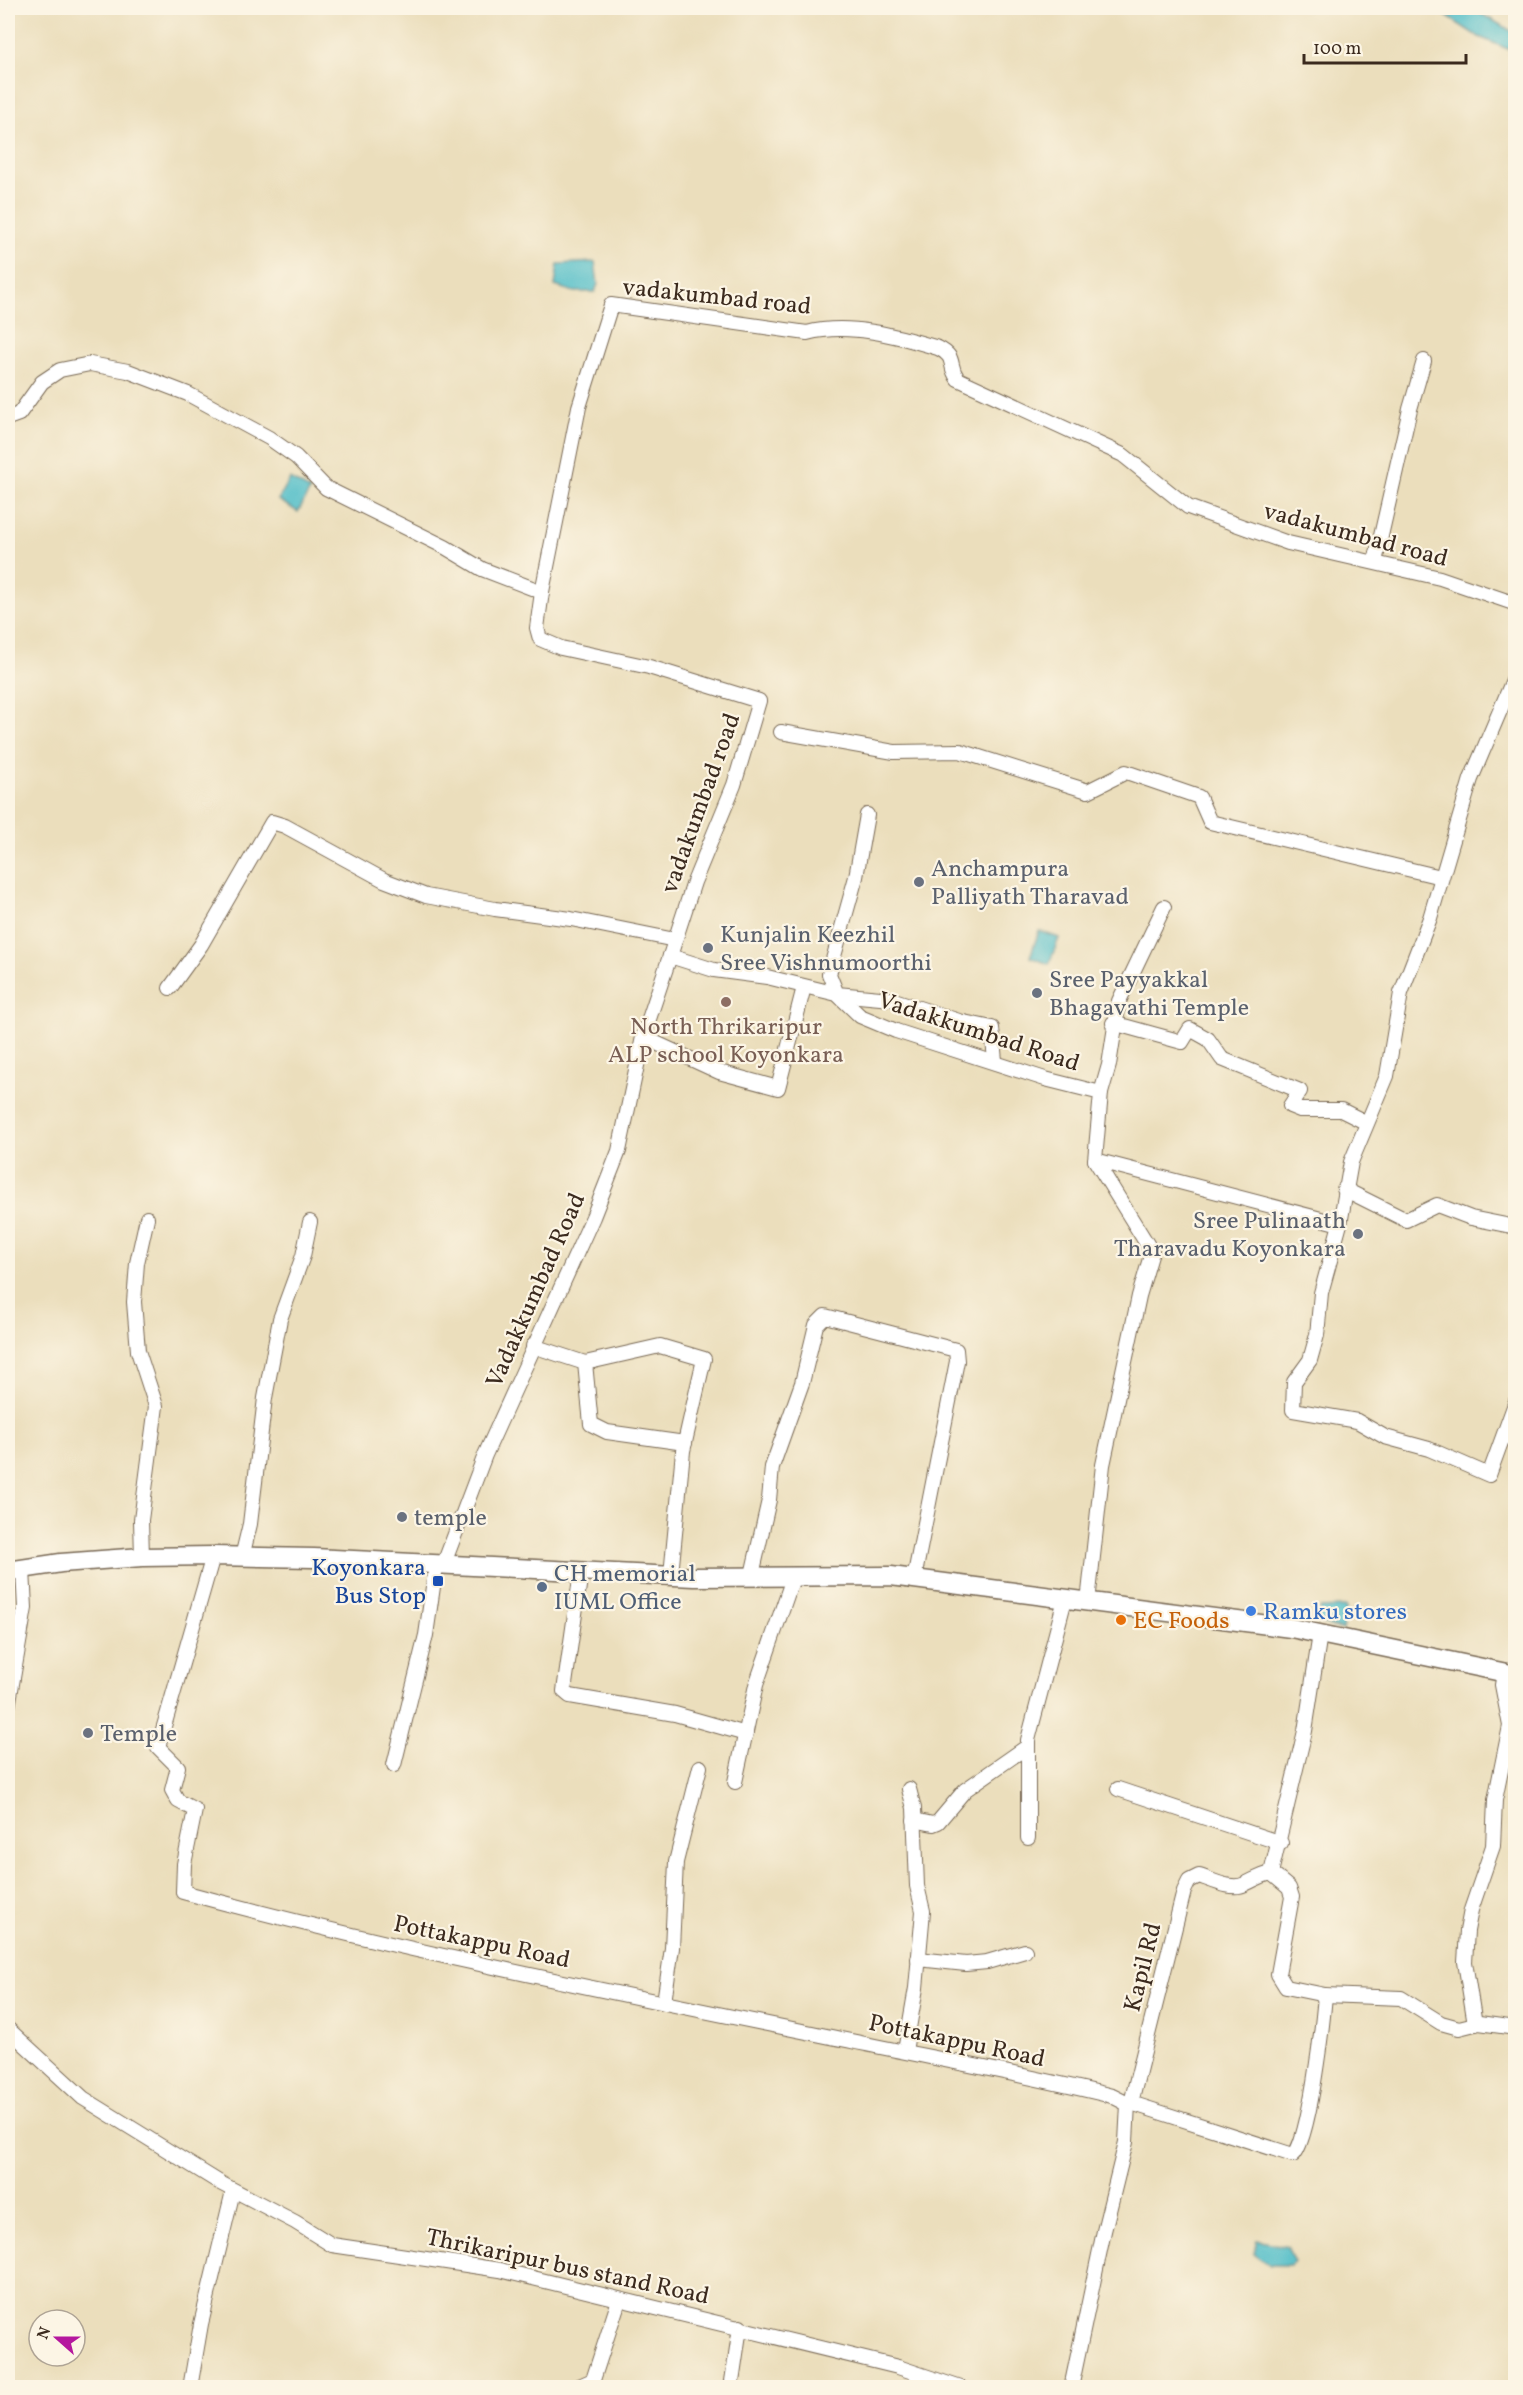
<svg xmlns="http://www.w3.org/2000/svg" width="1523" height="2395" font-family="Vollkorn,serif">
<rect width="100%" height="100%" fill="#fcf5e5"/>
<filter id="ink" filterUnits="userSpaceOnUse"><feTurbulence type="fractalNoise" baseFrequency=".0167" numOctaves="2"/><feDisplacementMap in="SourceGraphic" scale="12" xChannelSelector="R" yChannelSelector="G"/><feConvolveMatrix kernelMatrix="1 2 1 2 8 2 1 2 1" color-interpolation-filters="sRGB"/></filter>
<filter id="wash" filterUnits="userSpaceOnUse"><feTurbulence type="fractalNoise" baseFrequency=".008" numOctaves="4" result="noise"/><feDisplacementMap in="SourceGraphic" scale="24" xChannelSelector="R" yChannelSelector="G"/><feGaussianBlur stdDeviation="1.35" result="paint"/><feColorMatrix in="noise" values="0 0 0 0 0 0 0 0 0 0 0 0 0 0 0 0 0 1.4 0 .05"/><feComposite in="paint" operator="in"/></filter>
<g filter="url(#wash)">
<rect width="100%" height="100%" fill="#ebdebc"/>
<g fill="#4fbdc8" stroke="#457473" stroke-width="1.5">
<polygon points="1434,8 1471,8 1515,33 1515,52 1477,36"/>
<polygon points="595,262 598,284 595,292 574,292 555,286 558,264"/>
<polygon points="290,479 310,490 298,512 278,500"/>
<polygon points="1039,931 1059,938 1049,964 1030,957"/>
<polygon points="1346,1607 1343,1630 1315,1622 1320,1608"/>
<polygon points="1257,2240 1287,2247 1294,2261 1290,2265 1270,2265 1254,2253"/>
</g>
</g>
<g filter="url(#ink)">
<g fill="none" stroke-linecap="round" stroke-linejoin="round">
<defs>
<g id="minor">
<polyline points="8,418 19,414 42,382 60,370 90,364 128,371 188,394 269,438 296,457 326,488 445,547 482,569 542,592"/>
<polyline points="1375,562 1410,409 1424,361"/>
<polyline points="781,732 894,752 960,751 1088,791 1126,772 1199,797 1210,822 1441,877"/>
<polyline points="867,815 856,877 829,974 837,994 891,999 959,1021 992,1028 995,1061"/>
<path d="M670,956L694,882L734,785L759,701L649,667L561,648L540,639L537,628L542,592L579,407L611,305L807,333C849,322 898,336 938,348C958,358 947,365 958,379L1123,455L1188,507L1288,543L1440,578L1516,604"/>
<polyline points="170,988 201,945 272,822 285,826 384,880 426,896 495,909 571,919 675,940"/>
<polyline points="1113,1023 1182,1042 1190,1029 1208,1039 1222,1059 1300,1091 1290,1106 1300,1110 1341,1110 1361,1120"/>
<polyline points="643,1037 719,1072 778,1088 804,987"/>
<polyline points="1101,1093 1109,1065 1119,1001 1164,907"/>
<polyline points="1344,1189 1406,1220 1437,1205 1471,1218 1516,1227"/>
<polyline points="1340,1224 1351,1162 1387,1076 1401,993 1430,918 1471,779 1516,673"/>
<polyline points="533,1346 585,1363 591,1424 607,1432 685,1443"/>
<polyline points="585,1363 660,1346 704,1359 683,1451 671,1575"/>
<path d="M213,1556L158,1747L178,1767L172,1790L178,1801L195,1810L184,1864L183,1892C400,1951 621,1994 841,2039C932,2058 1023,2074 1112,2096L1128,2104"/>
<polyline points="142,1557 141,1520 156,1406 138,1351 134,1302 137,1263 147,1218"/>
<polyline points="242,1557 250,1524 265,1398 280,1319 303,1256 310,1222"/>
<polyline points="443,1566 485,1455 593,1217 619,1151 643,1037 670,956 714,970 767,977 837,994 860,1016 896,1031 1045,1079 1101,1093 1095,1160 1340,1224 1321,1293 1317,1335 1310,1360 1294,1382 1293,1410 1357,1421 1385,1437 1429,1449 1489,1475 1516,1401"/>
<polyline points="581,1572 564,1691 570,1696 675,1714 746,1734"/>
<polyline points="752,1575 769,1500 772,1467 802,1383 816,1325 825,1316 956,1350 957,1361 914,1579"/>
<polyline points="1088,1602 1103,1465 1139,1296 1152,1252 1095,1160"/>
<polyline points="8,1707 25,1608 23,1569"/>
<polyline points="394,1765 426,1635 436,1566"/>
<polyline points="735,1782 756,1685 794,1575"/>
<polyline points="1118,1789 1281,1843"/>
<polyline points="914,1820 933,1824 938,1822 965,1790 1028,1746"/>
<polyline points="1028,1838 1028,1740 1065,1599"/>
<polyline points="1271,1873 1289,1888 1292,1897 1278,1974 1286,1987 1325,1995 1401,1998 1441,2023 1459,2028 1479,2023 1516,2028"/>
<polyline points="918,1959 966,1964 987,1962 1025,1951"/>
<polyline points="664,2002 672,1948 676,1862 700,1767"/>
<polyline points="1475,2024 1465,1962 1467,1931 1471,1910 1493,1846 1495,1800 1510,1726 1502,1685 1504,1672"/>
<polyline points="8,2029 83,2098 222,2184 295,2222 332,2245 500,2270 898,2367 961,2388"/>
<polyline points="905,2051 916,1988 923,1911 917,1886 914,1808 909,1789"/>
<path d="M1131,2103L1293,2155C1309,2145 1323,2020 1325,1995"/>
<polyline points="190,2388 201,2324 233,2191"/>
<polyline points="575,2388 593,2380 619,2300"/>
<polyline points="731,2388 740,2327"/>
<path d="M1071,2388L1104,2231L1126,2142L1128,2104L1131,2103L1184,1891L1189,1881L1199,1876C1212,1880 1232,1891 1245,1884C1256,1879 1259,1876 1271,1873L1305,1731L1320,1634"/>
</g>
<polyline id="major" points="8,1571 61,1563 142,1557 213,1556 314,1558 694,1577 891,1576 1291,1628 1516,1675"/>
</defs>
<use href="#minor" stroke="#796955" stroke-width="16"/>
<use href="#major" stroke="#796955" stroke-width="21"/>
<use href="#minor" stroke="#fff" stroke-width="14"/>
<use href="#major" stroke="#fff" stroke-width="18"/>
</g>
</g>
<g fill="#6b7280" stroke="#fcf5e5" stroke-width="2">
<circle cx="919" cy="882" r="6"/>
<circle cx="708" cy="948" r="6"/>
<circle cx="1037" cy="993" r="6"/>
<circle cx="1358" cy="1234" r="6"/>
<circle cx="402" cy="1517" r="6"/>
<circle cx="88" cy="1733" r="6"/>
</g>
<circle fill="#8d6e63" stroke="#fcf5e5" stroke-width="2" cx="726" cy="1002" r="6"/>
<rect fill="#1a4fb4" stroke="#fcf5e5" stroke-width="2" x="432" y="1575" width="12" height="12" rx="3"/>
<circle fill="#5c6f8a" stroke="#fcf5e5" stroke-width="2" cx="542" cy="1587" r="6"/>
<circle fill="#3f7fe0" stroke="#fcf5e5" stroke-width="2" cx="1251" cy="1611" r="6"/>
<circle fill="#e8710a" stroke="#fcf5e5" stroke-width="2" cx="1121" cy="1620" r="6"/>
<g text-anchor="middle" stroke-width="4.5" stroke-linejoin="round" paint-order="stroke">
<g font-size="24" fill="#3b2a1e" stroke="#fcf5e5">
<text transform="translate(717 296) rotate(6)" y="8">vadakumbad road</text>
<text transform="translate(1356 534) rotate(15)" y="8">vadakumbad road</text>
<text transform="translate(700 803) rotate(-70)" y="8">vadakumbad road</text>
<text transform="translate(979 1031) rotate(18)" y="8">Vadakkumbad Road</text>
<text transform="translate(535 1290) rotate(-66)" y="8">Vadakkumbad Road</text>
<text transform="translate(482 1941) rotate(12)" y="8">Pottakappu Road</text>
<text transform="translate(1142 1967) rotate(-76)" y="8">Kapil Rd</text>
<text transform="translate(957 2040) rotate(12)" y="8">Pottakappu Road</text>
<text transform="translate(568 2266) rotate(12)" y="8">Thrikaripur bus stand Road</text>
</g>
<g font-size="24" fill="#5b616d" stroke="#fcf5e5" text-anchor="start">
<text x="931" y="876">Anchampura<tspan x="931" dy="28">Palliyath Tharavad</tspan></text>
<text x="720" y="942">Kunjalin Keezhil<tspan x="720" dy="28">Sree Vishnumoorthi</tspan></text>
<text x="1049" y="987">Sree Payyakkal<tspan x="1049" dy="28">Bhagavathi Temple</tspan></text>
<text x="1346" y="1228" text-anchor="end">Sree Pulinaath<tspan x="1346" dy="28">Tharavadu Koyonkara</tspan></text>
<text x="414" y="1525">temple</text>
<text x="100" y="1741">Temple</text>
</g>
<g font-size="24" fill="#785e54" stroke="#fcf5e5">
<text x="726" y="1034">North Thrikaripur<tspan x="726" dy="28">ALP school Koyonkara</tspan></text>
</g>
<g font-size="24" fill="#164399" stroke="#fcf5e5" text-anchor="end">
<text x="426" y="1575">Koyonkara<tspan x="426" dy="28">Bus Stop</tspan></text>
</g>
<g font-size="24" fill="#4e5e75" stroke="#fcf5e5" text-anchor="start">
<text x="554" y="1581">CH memorial<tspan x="554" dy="28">IUML Office</tspan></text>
</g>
<g font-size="24" fill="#366cbe" stroke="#fcf5e5" text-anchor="start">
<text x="1263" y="1619">Ramku stores</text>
</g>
<g font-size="24" fill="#c56008" stroke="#fcf5e5" text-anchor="start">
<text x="1133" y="1628">EC Foods</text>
</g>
</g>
<rect width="1523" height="2395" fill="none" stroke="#fcf5e5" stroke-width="30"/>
<g transform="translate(57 2338) rotate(291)"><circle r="28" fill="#fcf5e5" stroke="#afa495" stroke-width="1.5"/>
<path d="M0-4.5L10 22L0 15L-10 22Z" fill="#b5179e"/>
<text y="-9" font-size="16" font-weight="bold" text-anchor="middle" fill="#3b2a1e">N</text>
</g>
<path d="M1304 54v9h162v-9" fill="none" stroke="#3b2a1e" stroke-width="3"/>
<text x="1313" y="54" font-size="18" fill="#3b2a1e" stroke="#fcf5e5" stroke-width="4.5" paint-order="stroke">100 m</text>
</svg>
